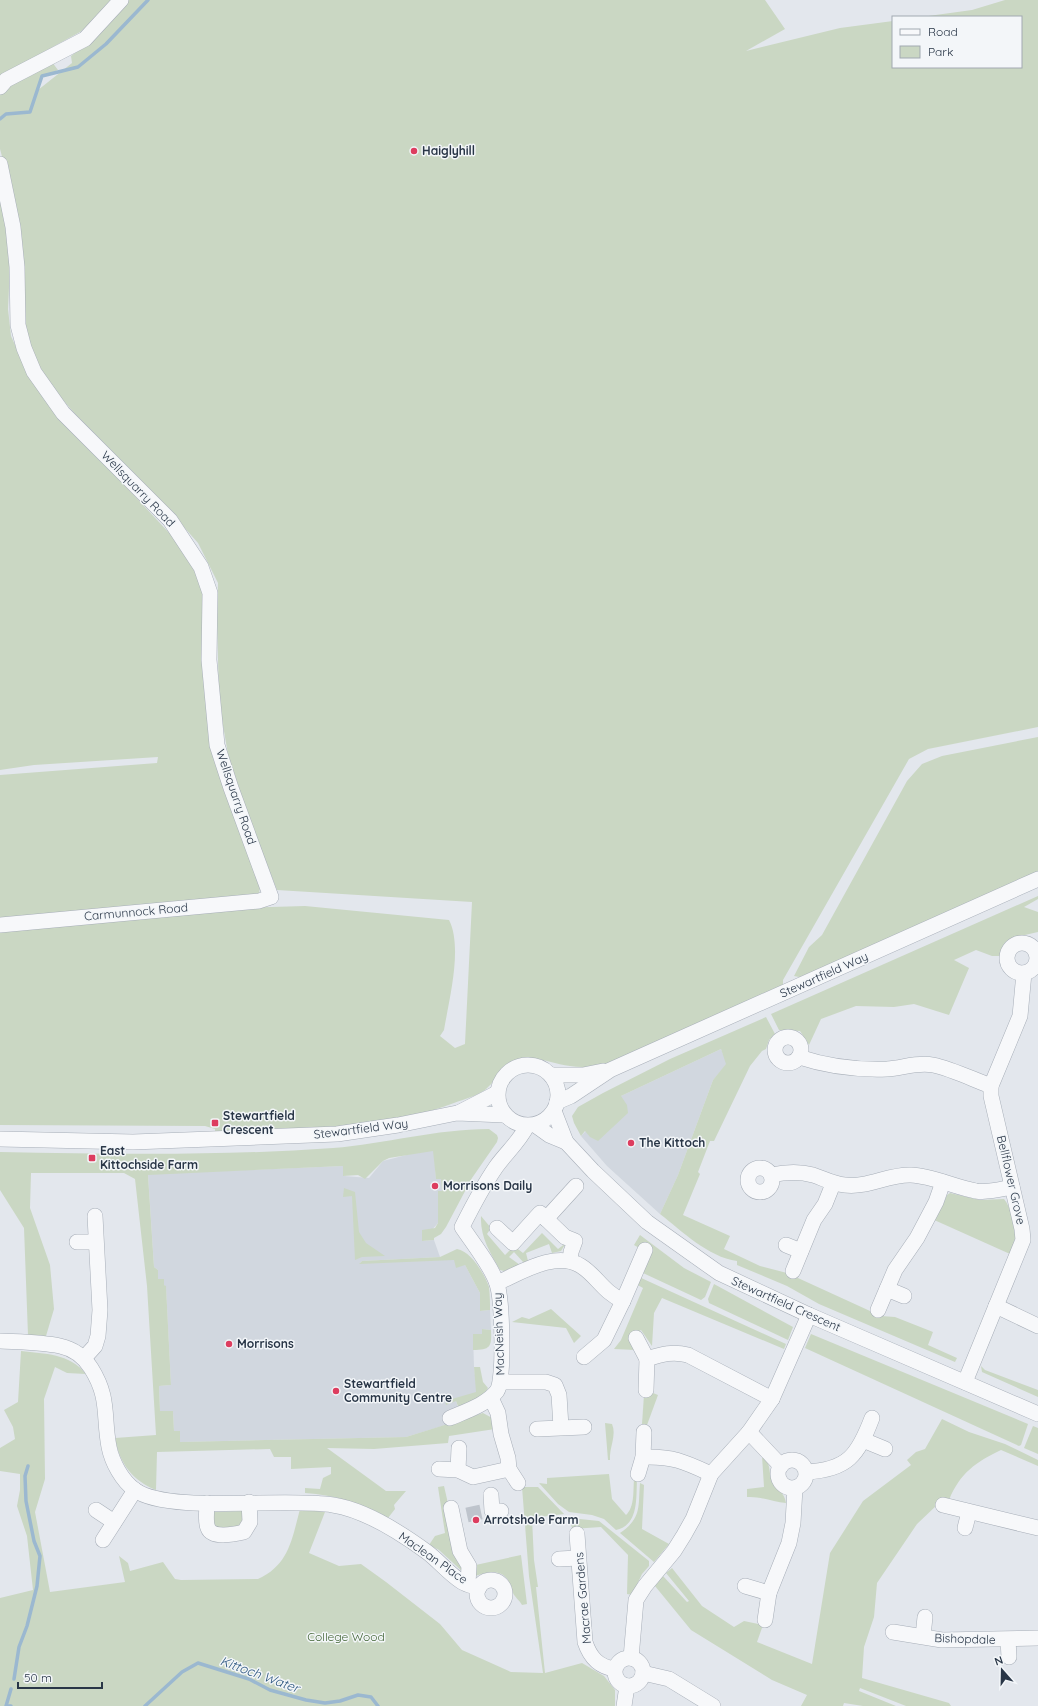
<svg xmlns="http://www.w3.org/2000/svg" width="1038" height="1706" font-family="Quicksand,sans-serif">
<rect width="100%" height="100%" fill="#e3e7ed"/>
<g fill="#d1d7df">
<polygon points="721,1049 727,1064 713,1080 678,1175 660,1214 607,1166 581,1136 621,1096"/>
<polygon points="422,1151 434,1151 436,1179 441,1179 442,1191 438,1191 438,1223 422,1241 434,1240 440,1257 362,1261 360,1263 443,1259 454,1260 465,1265 480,1293 480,1311 490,1310 491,1330 482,1329 482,1334 473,1334 474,1367 477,1392 456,1401 462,1420 406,1437 180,1442 180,1431 174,1431 173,1411 160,1411 159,1386 171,1385 166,1287 158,1279 158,1270 154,1267 148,1174 343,1166 344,1176 369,1178 383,1161"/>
</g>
<g fill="#cad7c3">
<polygon points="0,0 114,0 102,13 80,32 9,71 0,80"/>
<path d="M128,0H765L785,29L746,51L840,28L893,21V67H1021V17H921L972,10L1005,0H1038V727L928,749L909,759L783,980V987L620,1060C603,1065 587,1069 570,1066C553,1064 536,1055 519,1060C505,1064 496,1081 485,1090C477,1096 464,1099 454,1103C379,1131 295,1130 215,1134V1129L205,1126L0,1125V930L239,908L305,906L449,920C463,947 449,1000 444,1030L440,1036L455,1048L465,1044L472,902L277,890L231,772L219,702L217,616L218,583L198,543L159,499L76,415L48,383L35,357L24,325L4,164L0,149V87L49,58L58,70L42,77L38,90L72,63L71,56L92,40Z"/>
<polygon points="0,190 11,245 8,309 11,336 29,376 59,415 187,552 202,580 210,726 260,887 259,894 0,919 0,775 157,763 158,757 34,765 0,770"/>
<polygon points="1038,737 1038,872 804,978 794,976 809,947 822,935 907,781 922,764 942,756"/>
<polygon points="1038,896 1038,899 1024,907 1038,912 1038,932 1016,937 1005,943 1001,956 992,956 976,950 954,960 969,968 949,1015 914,1004 894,1007 856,1006 821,1019 809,1045 800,1031 779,1030 771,1014"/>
<path d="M766,1017L775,1034L769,1040L766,1049L762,1051L750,1066L714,1141H710L698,1172L700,1174L683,1215L730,1236L724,1249L760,1266L787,1273L881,1316L895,1317L933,1332L928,1345L957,1358L955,1362L819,1304L787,1286L737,1265V1261C708,1257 682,1231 660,1214L678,1175L713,1080L726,1064L721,1049L621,1096L627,1105L628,1113L598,1141L590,1137L585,1131L581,1136L574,1123L572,1116L578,1107L603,1093L670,1059Z"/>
<path d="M489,1129L497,1135L498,1138L497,1142L472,1178L446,1227L441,1234L434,1238V1240L422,1241V1230L435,1228L438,1223V1191H442L441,1179H436L433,1151L389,1158L383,1161L365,1179L358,1175L343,1176V1166L148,1175L154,1267L158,1270V1279H164V1285L166,1286L171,1385L159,1386L160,1411H173L174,1431H180V1442L406,1437L483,1413L494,1419L495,1429L449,1436L448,1443L374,1449L327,1448L386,1491H406L394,1505L395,1509L388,1518C362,1503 335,1495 305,1493V1488L320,1489L323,1478L331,1474V1467L291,1469V1457H274L270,1449L157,1452L156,1490C133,1481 119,1463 115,1438L156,1435L147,1286L135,1179L124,1173H31L30,1208L50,1265L54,1309L46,1336L28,1335L24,1228L0,1190V1152C111,1154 222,1156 333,1148C385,1144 436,1129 489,1129Z"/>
<polygon points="344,1188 355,1192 359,1232 366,1243 385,1256 362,1257 355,1260 352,1196 343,1197"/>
<path d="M950,1193L980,1200L1004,1199C1011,1207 1016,1229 1015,1239C1014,1244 1011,1249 1010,1254L932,1219L941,1209L947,1195Z"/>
<path d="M481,1216L491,1228L487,1234L505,1255L514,1246L523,1253L542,1233L558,1249L566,1243L561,1251L552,1253L549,1244L526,1253L528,1261L524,1263L514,1252L509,1257L520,1265L504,1271L500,1270C490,1252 480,1237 481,1216Z"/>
<polygon points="640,1235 684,1268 711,1282 705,1297 701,1300 643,1273 641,1249 634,1245"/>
<path d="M457,1249C471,1251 485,1275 489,1287C490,1295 490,1303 490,1310L480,1311V1293L465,1265L456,1268L454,1260L359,1264L362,1261L440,1257Z"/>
<polygon points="639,1277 786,1344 784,1349 662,1298 654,1313 652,1346 641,1330 628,1339 635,1350 614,1349 621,1340 643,1288 636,1284"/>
<polygon points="714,1284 793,1327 788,1340 709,1303 708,1299"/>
<polygon points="551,1309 581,1336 574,1343 566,1328 512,1322 522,1317 529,1319"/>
<path d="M482,1329L491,1330C492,1347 490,1350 473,1350V1334H482Z"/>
<polygon points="811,1334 1028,1424 1021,1445 1019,1446 805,1348"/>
<path d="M21,1351C45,1354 69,1353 86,1374L67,1373L55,1367L44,1399L45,1479L35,1512L50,1592L125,1582L119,1556L128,1563L130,1571L163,1562L175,1579L181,1580L258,1579C289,1565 292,1539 300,1509L325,1512L309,1553L339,1566L361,1564L386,1582L440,1624L462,1650L511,1672L543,1673L529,1576L522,1487H538L564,1514L532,1518L534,1560L538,1587H536L545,1673L582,1663L604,1676L615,1690V1706H0V1598L33,1590L27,1536L17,1506L20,1490V1474L0,1471V1448L15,1439L13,1427L4,1410L18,1402Z"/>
<polygon points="981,1366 985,1370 1038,1390 1038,1397 982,1372"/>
<polygon points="474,1367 480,1367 483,1382 488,1388 483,1396 459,1409 456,1401 446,1405 445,1401 476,1392"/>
<polygon points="653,1393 658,1395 647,1425 642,1424 644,1395"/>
<path d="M942,1419L969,1432L1005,1444L1038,1460V1466L1001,1450C976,1462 960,1473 949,1500L937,1505L917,1524L877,1583L874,1617L864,1647L862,1678L949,1703L951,1706H906L860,1688L859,1691L896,1706H863L844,1703L843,1706H801L807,1695L772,1680L691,1630L655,1586L663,1576L687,1602L689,1601L666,1573L672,1568L702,1606L734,1627L744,1621L763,1625L757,1642L812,1664L830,1553L863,1501L911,1465L907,1460L916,1452L925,1449Z"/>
<path d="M605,1423L612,1424C617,1435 609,1448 610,1460H608Z"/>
<polygon points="1033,1426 1038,1428 1038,1454 1024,1448"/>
<path d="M762,1456C773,1466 767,1471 773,1481C777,1491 784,1491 786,1503C773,1502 760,1496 747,1497V1489L764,1487Z"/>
<path d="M609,1474L612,1499L626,1515C635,1507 633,1490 634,1479H637C636,1498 639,1525 616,1530L604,1519L592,1515L569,1512L558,1504L539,1483L547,1484V1478Z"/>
<path d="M640,1483L644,1485L642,1529L669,1544L654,1562L620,1533C642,1518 638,1507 640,1483Z"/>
<polygon points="444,1486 464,1573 439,1550 429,1545 435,1536 445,1533 438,1487"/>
<polygon points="242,1511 245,1515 240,1527 217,1528 212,1524 213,1512"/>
<polygon points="570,1518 599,1521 649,1561 649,1566 642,1574 632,1595 627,1594 628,1555 601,1527 572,1529"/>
<path d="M521,1555L527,1604L522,1605C520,1601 514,1596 513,1593C510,1582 507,1573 493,1572C485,1572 479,1576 471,1576V1566Z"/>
</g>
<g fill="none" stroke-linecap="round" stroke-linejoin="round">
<g stroke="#9bb8d0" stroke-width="3.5">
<polyline points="0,119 6,114 30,112 42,76 78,67 106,44 148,0"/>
<polyline points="14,1679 19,1647 27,1626 37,1586 40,1556 34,1541 26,1501 25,1476 28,1466"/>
<polyline points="11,1706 6,1706 11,1689"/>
<polyline points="145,1706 182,1672 198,1663 249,1679 270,1690 306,1700 325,1703 340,1701 358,1695 371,1697 378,1706"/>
</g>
<polyline stroke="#bec4cc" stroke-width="15" stroke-dasharray="15 8" stroke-linecap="butt" points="467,1515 481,1512"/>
<defs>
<g id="minor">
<polyline points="0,87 6,80 85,39 121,0"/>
<polyline points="0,164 13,227 17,267 18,325 24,348 34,372 63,413 170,520 201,567 210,593 209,660 217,745 231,788 271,897 259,901 0,925"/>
<circle cx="1022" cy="958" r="15"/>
<circle cx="788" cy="1050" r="13"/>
<path d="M799,1057C826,1066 858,1070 887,1069C903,1068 917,1062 933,1065C952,1069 972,1079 991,1086"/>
<circle cx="528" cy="1095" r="30"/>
<polyline points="551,1075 583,1075 603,1071"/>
<polyline points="557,1102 571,1096 610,1070 1038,879"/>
<polyline points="554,1111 566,1142 593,1171 647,1222 719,1273 809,1315 1038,1414"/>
<polyline points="460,1112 497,1093"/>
<polyline points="535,1125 549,1135 566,1142"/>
<polyline points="0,1139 133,1142 337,1134 398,1125 457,1113 504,1115"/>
<circle cx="760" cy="1180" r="12"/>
<path d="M771,1175C785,1172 799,1171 813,1175C825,1179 833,1184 845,1185C867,1188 889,1174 911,1175C933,1176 954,1187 976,1191C989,1193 1001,1189 1012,1187"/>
<polyline points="546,1219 576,1186"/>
<polyline points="497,1228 513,1243 540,1213 565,1237 575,1241 571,1252 570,1261"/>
<polyline points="77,1242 95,1242"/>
<polyline points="786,1245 801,1251"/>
<polyline points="793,1271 814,1220 825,1204 833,1184"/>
<path d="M497,1283C520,1273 556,1250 581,1266C597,1276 602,1291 623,1301L645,1250"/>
<polyline points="887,1289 904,1296"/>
<polyline points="996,1306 1038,1326"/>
<polyline points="878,1310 895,1270 917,1238 936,1202 943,1182"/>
<polyline points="636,1338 647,1359"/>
<path d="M0,1341C20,1342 41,1342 60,1346C74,1349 84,1357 91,1368C110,1398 103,1416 109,1447C112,1462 122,1481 135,1490C168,1514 286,1497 333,1505C366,1510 401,1533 427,1552C439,1561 449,1574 462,1582C467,1585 473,1586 479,1588"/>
<polyline points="85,1357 95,1346 98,1336 100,1310 95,1216"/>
<polyline points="584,1357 604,1340 623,1301"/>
<polyline points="501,1382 546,1382 555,1385 559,1395 561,1427"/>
<polyline points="965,1382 1023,1240 1022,1229 991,1096 991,1086 1020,1016 1024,973"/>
<path d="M646,1390L647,1359C662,1354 673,1351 688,1355L772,1399"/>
<polyline points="491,1398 498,1413 501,1434 508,1458 509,1469 518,1483"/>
<path d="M450,1418C466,1411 486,1405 497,1391C505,1379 502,1299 497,1284C492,1267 472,1242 462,1227C472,1207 483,1186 496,1167C506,1153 519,1142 527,1126"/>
<polyline points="537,1429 584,1427"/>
<polyline points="749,1432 781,1466"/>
<polyline points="863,1440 885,1449"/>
<path d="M643,1457C673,1456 685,1462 711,1474"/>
<circle cx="792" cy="1474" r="14"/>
<polyline points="439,1469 458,1470 473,1477 509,1469"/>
<polyline points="458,1470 459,1448"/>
<path d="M806,1472C848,1470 858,1455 872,1418"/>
<polyline points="638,1474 643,1457 644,1432"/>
<polyline points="491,1495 492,1511 501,1511"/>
<path d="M207,1503C207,1510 205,1522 208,1528C212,1539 235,1534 244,1532L250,1522L249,1502"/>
<polyline points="943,1505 1038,1528"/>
<polyline points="451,1508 460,1551 469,1566 468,1584"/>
<polyline points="96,1510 114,1522"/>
<polyline points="965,1528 969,1512"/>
<path d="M577,1534L585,1642C590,1657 598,1667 615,1669"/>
<polyline points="103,1540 135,1490"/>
<polyline points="559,1559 578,1558"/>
<circle cx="491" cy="1594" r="14"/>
<polyline points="745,1586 769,1593"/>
<polyline points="765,1620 769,1593 789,1543 793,1523 795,1488"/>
<polyline points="893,1632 942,1640 1038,1638"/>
<polyline points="923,1636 925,1617"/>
<polyline points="1008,1640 1009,1657"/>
<polyline points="631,1658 636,1600 645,1586 674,1551 684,1535 693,1519 711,1474 749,1432 772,1399 809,1315"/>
<circle cx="629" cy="1672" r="14"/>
<polyline points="643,1673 669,1679 713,1706"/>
<polyline points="624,1706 627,1686"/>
</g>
</defs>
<use href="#minor" stroke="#a7aeb8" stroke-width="16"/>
<use href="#minor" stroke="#f7f8fa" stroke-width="15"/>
</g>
<g fill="#dd3d5f" stroke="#f3f6f9" stroke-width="1.5">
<circle cx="414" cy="151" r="4"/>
<rect x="211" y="1119" width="8" height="8" rx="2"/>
<circle cx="631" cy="1143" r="4"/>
<rect x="88" y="1154" width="8" height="8" rx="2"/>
<circle cx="435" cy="1186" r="4"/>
<circle cx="229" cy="1344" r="4"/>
<circle cx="336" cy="1391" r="4"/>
<circle cx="476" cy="1520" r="4"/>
</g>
<g text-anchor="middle" stroke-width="3" stroke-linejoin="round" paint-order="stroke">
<g font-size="12" font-weight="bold" fill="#293647" stroke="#f3f6f9" text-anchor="start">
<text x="422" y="155">Haiglyhill</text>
<text x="223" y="1120">Stewartfield<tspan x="223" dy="14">Crescent</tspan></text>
<text x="639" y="1147">The Kittoch</text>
<text x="100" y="1155">East<tspan x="100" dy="14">Kittochside Farm</tspan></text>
<text x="443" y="1190">Morrisons Daily</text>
<text x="237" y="1348">Morrisons</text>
<text x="344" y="1388">Stewartfield<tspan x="344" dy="14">Community Centre</tspan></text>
<text x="484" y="1524">Arrotshole Farm</text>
</g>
<g font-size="12" fill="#293647" stroke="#f3f6f9">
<text transform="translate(138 489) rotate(46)" y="4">Wellsquarry Road</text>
<text transform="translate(236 797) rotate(71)" y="4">Wellsquarry Road</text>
<text transform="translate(136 912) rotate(-5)" y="4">Carmunnock Road</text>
<text transform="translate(824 975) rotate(-24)" y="4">Stewartfield Way</text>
<text transform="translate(361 1129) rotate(-7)" y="4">Stewartfield Way</text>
<text transform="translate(1011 1180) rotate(77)" y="4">Bellflower Grove</text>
<text transform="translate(786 1304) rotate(24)" y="4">Stewartfield Crescent</text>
<text transform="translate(499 1334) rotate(-92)" y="4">MacNeish Way</text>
<text transform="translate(433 1558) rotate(35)" y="4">Maclean Place</text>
<text transform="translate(583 1598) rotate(-95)" y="4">Macrae Gardens</text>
<text transform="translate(965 1639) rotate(2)" y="4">Bishopdale</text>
</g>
<g font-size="12" fill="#416434" stroke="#f3f6f9">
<text x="346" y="1641">College Wood</text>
</g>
<g font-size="13" font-style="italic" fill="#2e5880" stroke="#f3f6f9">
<text transform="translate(260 1674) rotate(20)" y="5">Kittoch Water</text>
</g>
</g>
<rect x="892" y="16" width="130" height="52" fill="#f3f6f9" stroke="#a2a9b2"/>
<rect x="900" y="29" width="20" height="6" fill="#f7f8fa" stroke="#a2a9b2"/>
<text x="928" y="36" font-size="12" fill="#293647">Road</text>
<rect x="900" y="46" width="20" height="12" fill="#cad7c3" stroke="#a2a9b2"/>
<text x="928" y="56" font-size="12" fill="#293647">Park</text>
<g transform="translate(1002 1670) rotate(340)" stroke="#f3f6f9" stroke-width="3" paint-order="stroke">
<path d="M0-3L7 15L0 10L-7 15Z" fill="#293647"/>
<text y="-6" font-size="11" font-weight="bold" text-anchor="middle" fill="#293647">N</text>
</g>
<path d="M18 1682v6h84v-6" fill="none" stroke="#293647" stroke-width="2"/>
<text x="24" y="1682" font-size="12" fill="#293647" stroke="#f3f6f9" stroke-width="3" paint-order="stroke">50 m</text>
</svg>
